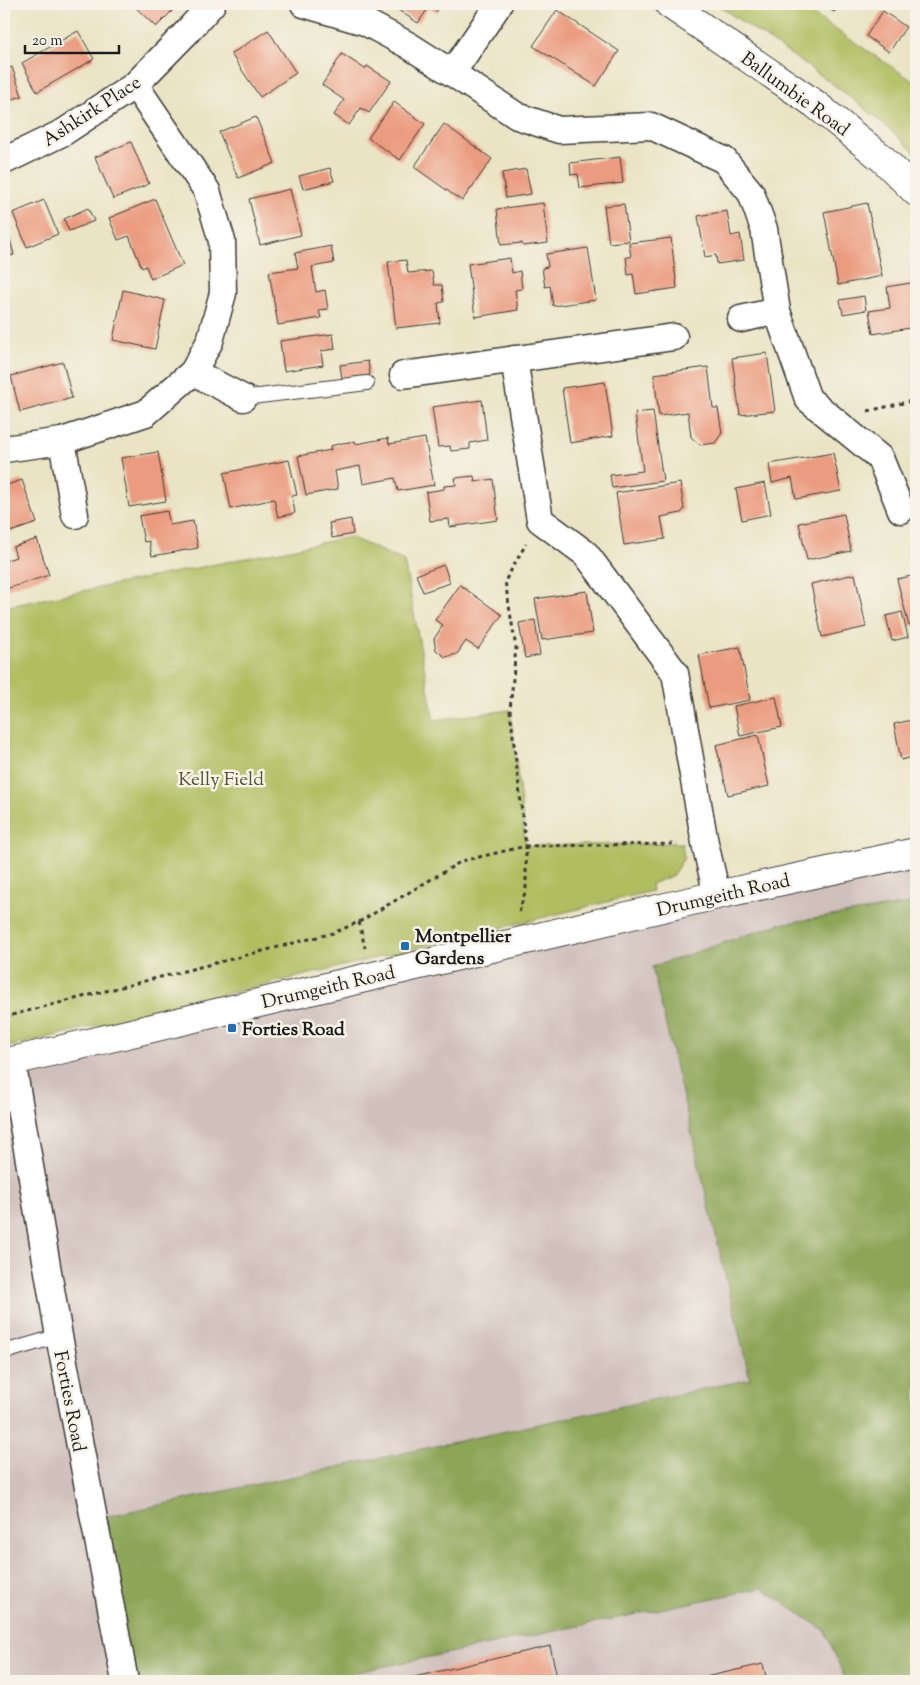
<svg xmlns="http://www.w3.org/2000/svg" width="920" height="1685" font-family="'Sorts Mill Goudy',serif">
<rect width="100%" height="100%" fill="#f7f3e8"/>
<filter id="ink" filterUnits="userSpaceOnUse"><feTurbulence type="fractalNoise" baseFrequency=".02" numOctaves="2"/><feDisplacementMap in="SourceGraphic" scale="10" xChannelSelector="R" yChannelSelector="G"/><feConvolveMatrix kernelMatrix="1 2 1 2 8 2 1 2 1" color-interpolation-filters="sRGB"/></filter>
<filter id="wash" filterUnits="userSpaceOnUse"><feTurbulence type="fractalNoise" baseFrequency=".0096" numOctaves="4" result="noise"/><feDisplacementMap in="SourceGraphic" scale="20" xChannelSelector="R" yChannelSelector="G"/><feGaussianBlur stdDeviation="1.12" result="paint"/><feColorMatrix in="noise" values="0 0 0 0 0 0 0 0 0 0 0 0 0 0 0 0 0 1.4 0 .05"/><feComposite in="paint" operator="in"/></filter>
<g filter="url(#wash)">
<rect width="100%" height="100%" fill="#eae4c5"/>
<polygon fill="#d0c0bc" points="916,852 916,1681 4,1681 4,1063"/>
<g fill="#b0be61" stroke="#666d3e">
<path d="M716,4H797L913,81L916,84V154C857,95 784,51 716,4Z"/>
<polygon points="350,537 404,561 434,720 510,710 526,846 682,843 684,858 672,876 651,884 652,891 4,1048 4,607"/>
</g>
<polygon fill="#8ca557" stroke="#54603a" points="916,903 916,1681 846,1681 825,1631 762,1588 314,1681 125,1681 94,1519 750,1379 652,967 779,924"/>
<g id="blocks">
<g fill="#eb9b7f">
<polygon points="132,4 179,4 156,27"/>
<polygon points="389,4 442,4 436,12 429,7 418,23"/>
<polygon points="821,4 840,4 834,12"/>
<polygon points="557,10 619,51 596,86 533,46"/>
<polygon points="883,11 906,27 889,52 866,36"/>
<polygon points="916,13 916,40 908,35 915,24 910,22"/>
<polygon points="268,30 296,73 260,97 231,54"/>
<polygon points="78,31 94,59 37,92 22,63"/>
<polygon points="342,54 365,69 367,66 391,81 369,113 361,108 349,125 334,115 344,100 322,85"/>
<polygon points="12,67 22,96 4,102 4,70"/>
<polygon points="394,102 425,124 400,160 368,138"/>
<polygon points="256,117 275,163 238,178 219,132"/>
<polygon points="444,124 492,159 462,201 414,167"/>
<polygon points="131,142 149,184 113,199 95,157"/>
<polygon points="620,157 623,183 580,188 578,174 571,175 570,163"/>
<polygon points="330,168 334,181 303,189 299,176"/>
<polygon points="526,169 531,194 506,198 502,173"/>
<polygon points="290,189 301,235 260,245 249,199"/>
<polygon points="155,199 183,265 151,279 146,266 142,268 129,236 118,240 109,218"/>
<polygon points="44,200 58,234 27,247 13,213"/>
<polygon points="543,203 548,243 523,246 522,243 501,245 497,209"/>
<polygon points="867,203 882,276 838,285 824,212"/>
<polygon points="624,204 629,241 609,243 604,206"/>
<polygon points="88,208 94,221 69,231 64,219"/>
<polygon points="727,211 731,236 740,234 744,260 717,264 716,255 705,257 698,216"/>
<polygon points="4,216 14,255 4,257"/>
<polygon points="671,238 677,288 636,294 633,274 628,275 626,257 631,257 629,243"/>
<polygon points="331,246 334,263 312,267 316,292 325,290 328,309 319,310 321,318 278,325 269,272 298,268 295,253"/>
<polygon points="588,248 596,300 553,306 550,286 545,287 542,268 548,267 546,254"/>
<polygon points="510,258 512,273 520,271 522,289 515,290 518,310 475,317 468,264"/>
<polygon points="406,260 408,273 432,271 434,285 442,285 444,302 438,303 440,323 396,328 388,262"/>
<polygon points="916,282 916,327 873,334 869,311 890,308 887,287"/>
<polygon points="123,290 165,300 155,349 113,340"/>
<polygon points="864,296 866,310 843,314 840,300"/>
<polygon points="333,334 335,349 321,351 323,365 284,371 280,341"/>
<polygon points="767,353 775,411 740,415 732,358"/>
<polygon points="368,361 370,375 342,379 340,365"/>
<polygon points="63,362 72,398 20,412 11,376"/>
<polygon points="708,367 713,408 718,408 722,433 715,443 700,445 691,437 688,412 659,416 654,374"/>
<polygon points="605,382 613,436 570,443 562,388"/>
<polygon points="482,400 487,440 470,443 470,449 451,451 450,446 438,447 432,407"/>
<polygon points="653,411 663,481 612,488 610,475 643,471 635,413"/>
<polygon points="388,438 389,444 425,438 434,485 398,491 395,478 363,484 360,466 335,471 338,489 306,495 298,456 331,450 330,446 343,443 355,441 356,444"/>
<polygon points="158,452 166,501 129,507 121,458"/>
<polygon points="833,453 841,491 796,499 792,478 772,483 769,464"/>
<polygon points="289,460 297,495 292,496 295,513 278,517 274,499 231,509 224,473"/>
<polygon points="474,476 475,482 493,479 498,520 450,527 449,519 430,521 426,492 444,489 444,486 456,485 455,478"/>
<polygon points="22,480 37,523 4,534 4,486"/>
<polygon points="680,483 684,509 681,513 661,517 665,539 624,545 616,493"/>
<polygon points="765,483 771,514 742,520 736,489"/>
<polygon points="167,511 170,525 193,521 198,548 152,556 149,541 144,542 139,516"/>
<polygon points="844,514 851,551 807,560 799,523"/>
<polygon points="351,519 353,534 332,538 329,523"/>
<polygon points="37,539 49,575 6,589 4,582 4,561 16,557 13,547"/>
<polygon points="444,565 450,583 423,592 416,575"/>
<polygon points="855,574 866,627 822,637 811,584"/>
<polygon points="916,575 916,624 909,626 897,579"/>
<polygon points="460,585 502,615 478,649 466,641 457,654 445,657 436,650 434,639 443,625 435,620"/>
<polygon points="587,591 593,633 542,640 535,599"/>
<polygon points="902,612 908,637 892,641 886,616"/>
<polygon points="535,620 540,655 525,658 519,623"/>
<polygon points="740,647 750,700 709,708 699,655"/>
<polygon points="776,697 782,727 740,736 734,706"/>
<polygon points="916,719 916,756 901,760 894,724"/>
<polygon points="758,735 769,786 728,795 716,745"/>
<polygon points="550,1646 558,1681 401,1681 401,1680"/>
<polygon points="763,1664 767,1681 692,1681 692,1680"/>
</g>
</g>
</g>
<g filter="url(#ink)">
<use href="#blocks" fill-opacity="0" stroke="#3b3a35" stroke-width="1"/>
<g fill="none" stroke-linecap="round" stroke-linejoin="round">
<defs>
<g id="lane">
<polyline points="243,398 367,383"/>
<polyline points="4,1351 11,1350 59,1336"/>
</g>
<g id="street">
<polyline points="304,4 365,22 408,45 452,73 499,4"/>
<polyline points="452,73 517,116 559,130 651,126 724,160 751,193 764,229 777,311 808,399 880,458 901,510"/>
<polyline points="4,161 64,132 135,85 185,34 212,4"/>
<polyline points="741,319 777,311"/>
<polyline points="514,359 540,520 586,554 675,673 705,843 717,895"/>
<polyline points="193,372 243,398"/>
<polyline points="403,375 674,337"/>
<polyline points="62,441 75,515"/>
<polyline points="4,449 62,441 146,413 193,372 210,341 223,293 222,241 207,191 135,85"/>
<polyline points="12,1061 59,1336 125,1681"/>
</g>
<g id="secondary">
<polyline points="669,4 815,104 883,159 916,192"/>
<polyline points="4,1063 717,895 916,852"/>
</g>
</defs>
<use href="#lane" stroke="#3b3a35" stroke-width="16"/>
<use href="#street" stroke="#3b3a35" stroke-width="29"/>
<use href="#secondary" stroke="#3b3a35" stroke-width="30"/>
<g stroke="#3b3a35" stroke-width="3" stroke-dasharray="4 4" stroke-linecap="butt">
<polyline points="868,411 916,400"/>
<polyline points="519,912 526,889 526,846 510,710 516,648 505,581 526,544"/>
<polyline points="359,922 365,948"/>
<polyline points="4,1017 333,933 359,922 462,861 526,846 677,844"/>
</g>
<use href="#lane" stroke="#fff" stroke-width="14"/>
<use href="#street" stroke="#fff" stroke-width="26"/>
<use href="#secondary" stroke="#fff" stroke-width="28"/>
</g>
</g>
<g fill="#1f6fb2" stroke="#f7f3e8" stroke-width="2">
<rect x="400" y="941" width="10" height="10" rx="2.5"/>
<rect x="227" y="1023" width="10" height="10" rx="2.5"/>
</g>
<g text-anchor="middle" stroke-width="5" stroke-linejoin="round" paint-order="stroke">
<g font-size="19" fill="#1c1c1c" stroke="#f7f3e8">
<text transform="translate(796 93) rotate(36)" y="7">Ballumbie Road</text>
<text transform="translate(91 110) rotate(-33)" y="7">Ashkirk Place</text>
<text transform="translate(723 894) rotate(-13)" y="7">Drumgeith Road</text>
<text transform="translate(328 986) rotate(-13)" y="7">Drumgeith Road</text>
<text transform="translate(71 1401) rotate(79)" y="7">Forties Road</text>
</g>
<g font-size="19" fill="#505534" stroke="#f7f3e8">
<text x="221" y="785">Kelly Field</text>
</g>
<g font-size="19" font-weight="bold" fill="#1c1c1c" stroke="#f7f3e8" text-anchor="start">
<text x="415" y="942">Montpellier<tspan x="415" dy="22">Gardens</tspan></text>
<text x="242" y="1035">Forties Road</text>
</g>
</g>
<rect width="920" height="1685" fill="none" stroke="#f7f3e8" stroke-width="20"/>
<path d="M25 45v8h94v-8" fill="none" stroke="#1c1c1c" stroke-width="2.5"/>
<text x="32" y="45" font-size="15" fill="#1c1c1c" stroke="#f7f3e8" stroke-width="4" paint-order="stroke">20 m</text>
</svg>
